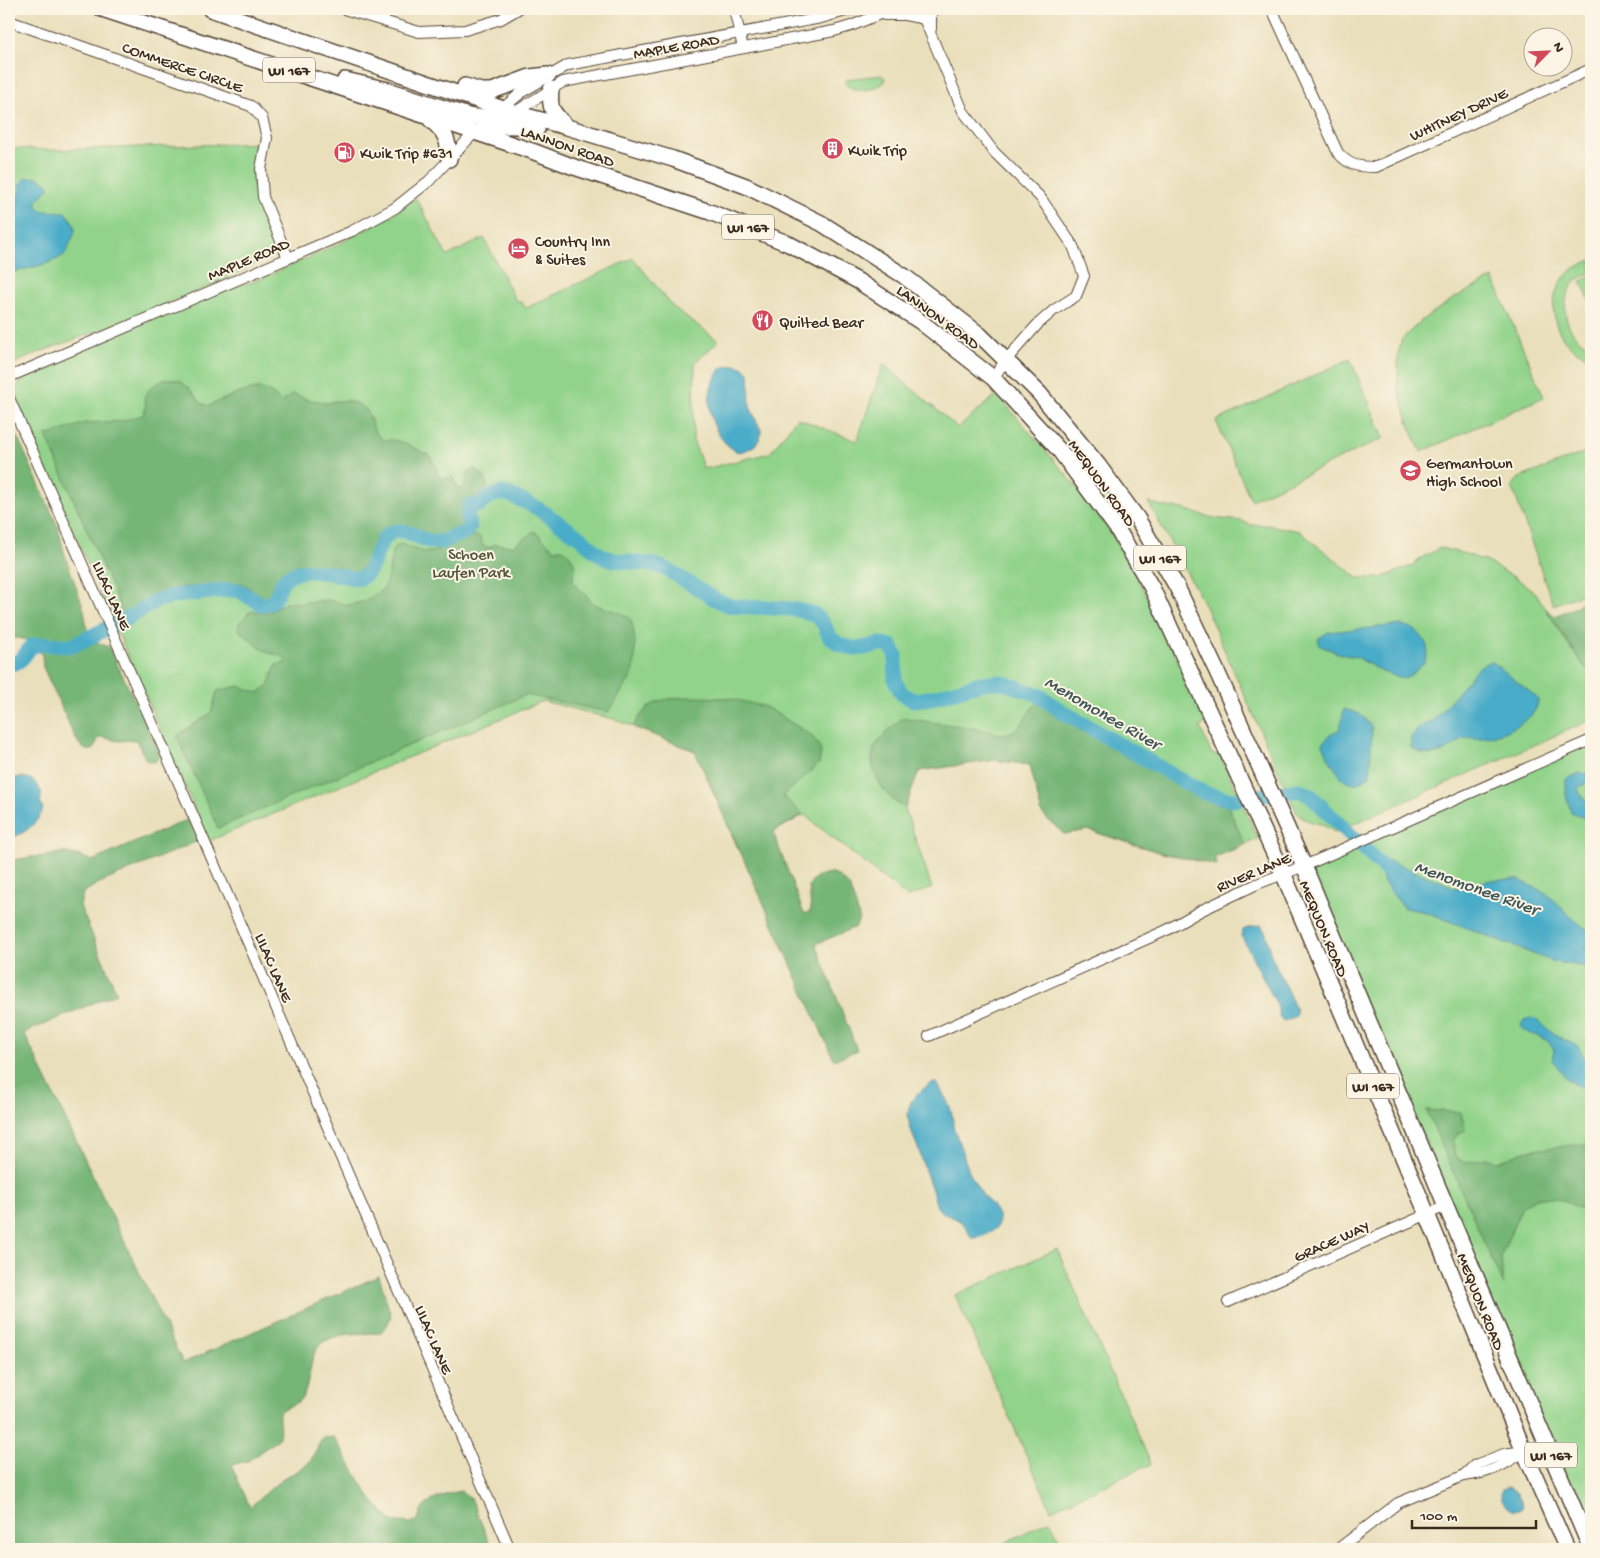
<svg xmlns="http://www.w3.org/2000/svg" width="1600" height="1558" font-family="'Gochi Hand',sans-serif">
<rect width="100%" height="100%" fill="#fcf5e5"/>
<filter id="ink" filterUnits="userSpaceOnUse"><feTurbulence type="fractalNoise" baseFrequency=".02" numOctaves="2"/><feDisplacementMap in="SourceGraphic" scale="10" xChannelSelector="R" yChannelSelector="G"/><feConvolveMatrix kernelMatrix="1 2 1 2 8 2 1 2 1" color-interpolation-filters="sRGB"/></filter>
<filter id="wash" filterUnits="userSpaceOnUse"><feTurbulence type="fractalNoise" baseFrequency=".0096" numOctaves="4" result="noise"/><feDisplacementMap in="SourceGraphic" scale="20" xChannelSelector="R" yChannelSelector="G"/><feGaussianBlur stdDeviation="1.12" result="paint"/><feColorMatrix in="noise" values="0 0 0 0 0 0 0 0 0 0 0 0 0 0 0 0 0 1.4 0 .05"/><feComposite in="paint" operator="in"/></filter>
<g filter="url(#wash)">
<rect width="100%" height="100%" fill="#e9dfbb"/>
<g fill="#91d38a" stroke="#667e54">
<path d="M881,75L885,78V82C875,90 853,95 844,82L847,79Z"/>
<path d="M260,143C257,155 254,168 254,181C254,205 267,227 276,248L275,252L232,277L125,321L37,353L9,366V148L51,150Z"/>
<polygon points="416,198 447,256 484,238 516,301 520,301 526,308 633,258 673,307 719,341 695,362 693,440 704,469 770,453 797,418 857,441 883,364 958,428 994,397 1002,400 1088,500 1107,527 1125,555 1158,617 1202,712 1205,724 1200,727 1211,753 1215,755 1220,754 1258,839 1215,857 1217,865 1162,853 1088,830 1064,834 1042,814 1030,765 995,760 919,771 905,808 932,888 907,897 804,815 739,851 695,751 617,720 543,701 209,841 16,400 14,395 16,388 21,381 60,358 200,299 260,279 333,247 392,215"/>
<path d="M1591,260V273C1585,275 1578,278 1574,283C1557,304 1566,338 1591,346V357C1558,350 1542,307 1563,279C1570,269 1580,265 1591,260Z"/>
<polygon points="1591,276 1591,304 1581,281"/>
<polygon points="1493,278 1544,397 1421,452 1410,427 1398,389 1398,354 1402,339 1421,321 1454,298"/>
<polygon points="1350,359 1384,438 1251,500 1216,421"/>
<polygon points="1591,450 1591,591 1553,605 1512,486 1519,478"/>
<path d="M1148,502L1161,506L1183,509L1213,518L1242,521L1251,525H1268L1299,531L1358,578H1381L1411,566L1423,557L1440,548L1466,554L1485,561L1516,578L1536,593L1564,638L1584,666L1591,673V720L1335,832C1331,830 1326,826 1320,824C1310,821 1306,822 1297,813L1203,602Z"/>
<polygon points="1591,740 1591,1540 1304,866"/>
<polygon points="1057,1249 1151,1464 1051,1510 955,1295"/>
<polygon points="1050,1520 1063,1549 993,1549"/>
</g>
<g fill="#74b576" stroke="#58704a">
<path d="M165,379L179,380L190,389L201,403L209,406C219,400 250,388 261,389C270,390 276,397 281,402L293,394L309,400L318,401L328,403L335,401H349L358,404L367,410L375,432L383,440C403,438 411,448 429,455L437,469L438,475L444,478L453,477L456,485L459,489L464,488L468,473L474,469C482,473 487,478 487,488C479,497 465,497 463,512C463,518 466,522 466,528C462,530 459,530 454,531C447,533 444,538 436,537C421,536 399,520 387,528C374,537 370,557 364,570L361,573L355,576L341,568L329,566L294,568L287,570L276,579L273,593L269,599L267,600L263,601L260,599L250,588L241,583L206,587H185L153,597L142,602L124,616L46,436L85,423L122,421L143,415L146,407L144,397L151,387Z"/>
<path d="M9,418L58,527L64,552L84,610L87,630L94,641L109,647L159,752V757L155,762L146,760L136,740C129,739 126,741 120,741C112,741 109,737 99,737L93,750C83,752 79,744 75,737L43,667L42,654L32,641L18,638L9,639Z"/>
<path d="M534,531L554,549H563L570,555L576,567C575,571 573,576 573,579C573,589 585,589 590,601C602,610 619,609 629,618C637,626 636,665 632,676C630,681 625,685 623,689C618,697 615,705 608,712L526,695L218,828L177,736L211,713L217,691L239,686L258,693L268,686L276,665L286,663C284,652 275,656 267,652C256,646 248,637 238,629L239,624L249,612L253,611L268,613L287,602L300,603L328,600L348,605L366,601L384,588L389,573L392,552L396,546L401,544L419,551L432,552L476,535L482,539V545L489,548L494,544L513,546Z"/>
<polygon points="1591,596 1591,673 1584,666 1546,609 1555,616 1576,607 1582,601"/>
<path d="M691,697L729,698L766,707L811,735L819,746L821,753L819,764L783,796L803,815L773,832L804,914L811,911L809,885L813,880L818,876L829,873L840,877L849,886L858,912L859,918L856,927L816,944L857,1050L834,1060L695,751L633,727C649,699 661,699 691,697Z"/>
<path d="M1037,704L1046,705L1056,710L1080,730L1108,741L1124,756L1161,774L1207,800L1218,804H1227L1245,845L1215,857L1217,865L1162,853L1088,830L1064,834L1042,814L1030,765L995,760L919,771L905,808C901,805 895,803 892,799C880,788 866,763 875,747C881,735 893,727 902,718L967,727L1001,734L1010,733L1019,728L1032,708Z"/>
<path d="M189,819L198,841L97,884L83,893L80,906L117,993L24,1033L183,1363L379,1276L391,1316L387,1326L380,1333C359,1334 326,1331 315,1352C312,1357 311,1365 310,1371C308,1379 307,1391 302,1398C296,1405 286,1406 279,1412C278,1421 282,1431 278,1439L248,1461L231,1465L250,1507L283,1478L296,1472L310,1462L322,1438L334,1437L371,1499L392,1521L410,1523L417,1520C419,1517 420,1512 423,1508C430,1498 450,1493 461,1491L471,1498L492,1549H9V861L30,857L48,856L63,852L81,856L92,861Z"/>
<polygon points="1426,1110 1461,1112 1465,1130 1459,1133 1453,1141 1455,1156 1465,1163 1486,1158 1497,1162 1524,1151 1591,1143 1591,1213 1556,1198 1535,1198 1522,1207 1501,1256 1503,1285"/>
</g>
<g fill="#48acc8" stroke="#426b73">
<path d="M37,177L48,184L49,189L37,200V206L43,211L65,212C76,225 78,228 70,243C69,246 67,251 65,254C57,263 22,270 9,273V219L16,206L19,191L21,183L25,178Z"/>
<path d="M734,365L743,367L749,372L750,407L762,432C759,445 750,450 738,452C714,441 702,405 714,381C716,377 718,371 722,368C725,366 730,366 734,365Z"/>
<path d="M1400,625C1404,626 1409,627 1412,628C1422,634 1432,648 1426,659C1422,667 1412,674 1405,679L1382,672L1357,657L1344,655L1320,646L1318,639L1328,632Z"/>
<path d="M1490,661C1500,665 1504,672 1512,678C1521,685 1530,691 1538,699C1539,721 1501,735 1482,738C1477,739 1472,737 1467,738C1463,738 1460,741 1457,743C1440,755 1430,759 1411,748V737L1420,727L1434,720L1478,668Z"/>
<polygon points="1344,709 1360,714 1372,727 1370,776 1356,784 1342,779 1329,759 1323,744 1330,734 1340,729"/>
<polygon points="1580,773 1588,774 1589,782 1578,788 1580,794 1591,804 1591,821 1571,812 1566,795 1566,779"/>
<path d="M21,777C33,778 37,783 42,794L40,802L43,809C39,822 23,836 9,838V779Z"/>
<polygon points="1390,861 1456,888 1491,880 1518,879 1546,893 1570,916 1591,933 1591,968 1551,961 1426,912 1404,908 1384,883 1379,866"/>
<polygon points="1261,925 1266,933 1270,952 1296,1010 1296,1016 1284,1021 1280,1019 1277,1005 1242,937 1243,930 1250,927"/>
<polygon points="1530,1018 1535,1019 1558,1037 1578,1046 1583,1056 1591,1065 1591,1094 1567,1079 1552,1060 1554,1050 1548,1041 1523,1030 1521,1025 1524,1020"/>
<path d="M932,1083H937C945,1097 954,1110 953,1126C962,1148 966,1171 980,1191C986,1200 998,1209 999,1220C999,1231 981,1239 971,1238C968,1230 965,1224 958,1220C951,1215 943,1216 938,1208C935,1204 935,1198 933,1193C929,1181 924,1169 921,1157C917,1141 903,1122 910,1104C913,1097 925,1087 932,1083Z"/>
<path d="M1507,1487C1516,1488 1521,1500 1523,1507C1512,1518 1497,1501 1502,1489Z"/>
</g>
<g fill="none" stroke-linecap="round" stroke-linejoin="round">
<path stroke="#48acc8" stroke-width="15" d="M9,664C20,664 25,655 31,646L43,644L72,646L132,616L152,603L158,600L176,596L227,590H236L241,592L263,605C279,602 275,594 282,583C295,561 338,575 357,579C378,575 374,538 393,532C407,527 420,541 433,542C441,544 448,539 455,536C462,534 466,533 470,526L467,517L469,506L479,505L489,497L501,493L508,494L537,508L581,538L595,551L604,557L614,560L655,565L668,570L713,598L730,606L793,609L814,614L824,624L829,636L839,644L852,648H865L879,644L891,646L896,656L895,681L902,694L913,700L931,698L981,683L1001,682L1037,694L1063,712L1204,793L1232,800L1299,790L1311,796L1388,872L1397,877"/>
</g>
</g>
<g filter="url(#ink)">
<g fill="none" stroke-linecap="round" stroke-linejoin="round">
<defs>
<g id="minor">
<polyline points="344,9 419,32 465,30 501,19 518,9"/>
<polyline points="734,9 743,48"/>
<polyline points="920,9 963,111 994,152 1040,197 1073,246 1084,276 1076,296 1054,310 1038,324 1006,360 993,378"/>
<polyline points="931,9 931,29"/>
<path d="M1272,9L1338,153C1350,166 1358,167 1376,167L1591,69"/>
<polyline points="884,15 905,15 925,19"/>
<polyline points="9,21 251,106 262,118 267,138 261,169 263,197 288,258"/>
<polyline points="512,114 563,82 834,31 851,26 892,9"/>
<polyline points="9,377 352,231 395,208 429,181 475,132 522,92 568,65 821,18 853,9"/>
<polyline points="9,398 196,822 510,1549"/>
<polyline points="929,1036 1167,930 1200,911 1257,884 1304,866 1591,740"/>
<polyline points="1228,1302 1446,1206"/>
<path d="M1463,1476C1487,1474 1504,1466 1523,1452"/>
<polyline points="1338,1549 1398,1503 1463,1476 1475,1465 1504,1454 1524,1451 1546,1444"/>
</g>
<g id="primary">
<polyline points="102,9 532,151 574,167 710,212 789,244 858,281 921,322 993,378 1060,451 1116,527 1152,588 1283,873 1427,1214 1524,1451 1567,1549"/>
<polyline points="210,9 515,113 567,127 673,159 746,186 821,223 904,276 980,335 1039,393 1098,465 1137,518 1177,587 1219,676 1304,866 1446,1206 1591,1549"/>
<path d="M345,80L388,90L468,116C484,119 498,117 514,113"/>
<polyline points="465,86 481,91 492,91 530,77 548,75"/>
<path d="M551,89C549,109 552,112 566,126"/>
<path d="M430,119C445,132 449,139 449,159"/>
<path d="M491,128C508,124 521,125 537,129"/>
</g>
</defs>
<use href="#minor" stroke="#554536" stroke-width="12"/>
<use href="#primary" stroke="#554536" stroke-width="18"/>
<use href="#minor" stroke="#fff" stroke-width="10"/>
<use href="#primary" stroke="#fff" stroke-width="15"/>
</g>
</g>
<defs>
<symbol id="building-disc" viewBox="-11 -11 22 22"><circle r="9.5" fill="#d1495b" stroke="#fcf5e5"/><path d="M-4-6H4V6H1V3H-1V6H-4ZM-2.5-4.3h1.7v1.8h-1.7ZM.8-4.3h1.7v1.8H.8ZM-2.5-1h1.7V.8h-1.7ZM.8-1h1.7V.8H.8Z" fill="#fff"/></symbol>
<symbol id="fuel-disc" viewBox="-11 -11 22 22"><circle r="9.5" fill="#d1495b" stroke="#fcf5e5"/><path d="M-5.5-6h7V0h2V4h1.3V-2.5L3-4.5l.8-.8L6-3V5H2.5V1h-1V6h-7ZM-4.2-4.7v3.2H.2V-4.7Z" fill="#fff"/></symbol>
<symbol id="hotel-disc" viewBox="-11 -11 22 22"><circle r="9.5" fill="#d1495b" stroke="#fcf5e5"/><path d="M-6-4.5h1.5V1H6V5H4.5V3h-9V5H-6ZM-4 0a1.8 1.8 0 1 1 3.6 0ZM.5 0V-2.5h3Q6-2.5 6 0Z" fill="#fff"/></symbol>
<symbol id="restaurant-disc" viewBox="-11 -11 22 22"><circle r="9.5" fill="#d1495b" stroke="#fcf5e5"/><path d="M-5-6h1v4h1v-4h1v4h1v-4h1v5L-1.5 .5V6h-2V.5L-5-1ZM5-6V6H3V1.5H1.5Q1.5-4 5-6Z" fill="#fff"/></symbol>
<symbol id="school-disc" viewBox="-11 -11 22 22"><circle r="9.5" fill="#d1495b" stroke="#fcf5e5"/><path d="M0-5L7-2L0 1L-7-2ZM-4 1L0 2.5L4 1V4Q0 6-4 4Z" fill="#fff"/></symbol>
</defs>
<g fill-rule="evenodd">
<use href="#building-disc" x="820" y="136" width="25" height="25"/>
<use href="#fuel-disc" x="332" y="140" width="25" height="25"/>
<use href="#hotel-disc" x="506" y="236" width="25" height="25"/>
<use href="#restaurant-disc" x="750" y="308" width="25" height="25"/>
<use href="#school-disc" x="1398" y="458" width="25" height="25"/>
</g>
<g text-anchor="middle" stroke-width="4" stroke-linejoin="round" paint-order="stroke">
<g fill="#fcf5e5" stroke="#75675a" stroke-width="1">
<rect x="263" y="57.5" width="52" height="25" rx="4"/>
<rect x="722" y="214.5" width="52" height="25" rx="4"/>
<rect x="1134" y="545.5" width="52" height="25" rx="4"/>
<rect x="1347" y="1073.5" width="52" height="25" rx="4"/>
<rect x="1525" y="1442.5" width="52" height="25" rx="4"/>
</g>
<g font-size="15" font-weight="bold" fill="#3b2a1e">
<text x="289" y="75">WI 167</text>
<text x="748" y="232">WI 167</text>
<text x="1160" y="563">WI 167</text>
<text x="1373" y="1091">WI 167</text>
<text x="1551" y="1460">WI 167</text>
</g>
<g font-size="16" fill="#3b2a1e" stroke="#fcf5e5">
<text transform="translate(676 45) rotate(-10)" y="6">MAPLE ROAD</text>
<text transform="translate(183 66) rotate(19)" y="6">COMMERCE CIRCLE</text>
<text transform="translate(1458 113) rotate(-25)" y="6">WHITNEY DRIVE</text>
<text transform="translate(568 145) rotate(19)" y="6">LANNON ROAD</text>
<text transform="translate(248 258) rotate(-23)" y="6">MAPLE ROAD</text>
<text transform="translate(939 316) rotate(36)" y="6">LANNON ROAD</text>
<text transform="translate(1103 482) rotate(54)" y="6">MEQUON ROAD</text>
<text transform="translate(113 595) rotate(66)" y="6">LILAC LANE</text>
<text transform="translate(1253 871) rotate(-23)" y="6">RIVER LANE</text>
<text transform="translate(1325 928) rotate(67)" y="6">MEQUON ROAD</text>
<text transform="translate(275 967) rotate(67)" y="6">LILAC LANE</text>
<text transform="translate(1331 1240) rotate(-24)" y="6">GRACE WAY</text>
<text transform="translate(1482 1301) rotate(68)" y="6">MEQUON ROAD</text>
<text transform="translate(435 1339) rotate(67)" y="6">LILAC LANE</text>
</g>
<g font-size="16" fill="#3b2a1e" stroke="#fcf5e5" text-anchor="start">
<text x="848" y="155">Kwik Trip</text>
<text x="360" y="158">Kwik Trip #631</text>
<text x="535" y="246">Country Inn<tspan x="535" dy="18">&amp; Suites</tspan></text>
<text x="779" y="327">Quilted Bear</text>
<text x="1426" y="468">Germantown<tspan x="1426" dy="18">High School</tspan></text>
</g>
<g font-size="16" fill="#505439" stroke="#fcf5e5">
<text x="471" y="559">Schoen<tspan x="471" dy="18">Laufen Park</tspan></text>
</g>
<g font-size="18" font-style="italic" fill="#40585a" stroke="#fcf5e5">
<text transform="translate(1103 712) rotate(30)" y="6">Menomonee River</text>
<text transform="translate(1477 887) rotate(20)" y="6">Menomonee River</text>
</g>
</g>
<rect width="1600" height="1558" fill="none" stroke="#fcf5e5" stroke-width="30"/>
<g transform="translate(1548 52) rotate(66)"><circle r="24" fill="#fcf5e5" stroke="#afa495"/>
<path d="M0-4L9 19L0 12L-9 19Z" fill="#d1495b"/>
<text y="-8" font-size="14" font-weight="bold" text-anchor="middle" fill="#3b2a1e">N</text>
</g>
<path d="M1412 1520v8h124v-8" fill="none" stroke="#3b2a1e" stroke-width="2.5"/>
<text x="1420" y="1520" font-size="15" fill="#3b2a1e" stroke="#fcf5e5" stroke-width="4" paint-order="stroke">100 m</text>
</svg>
